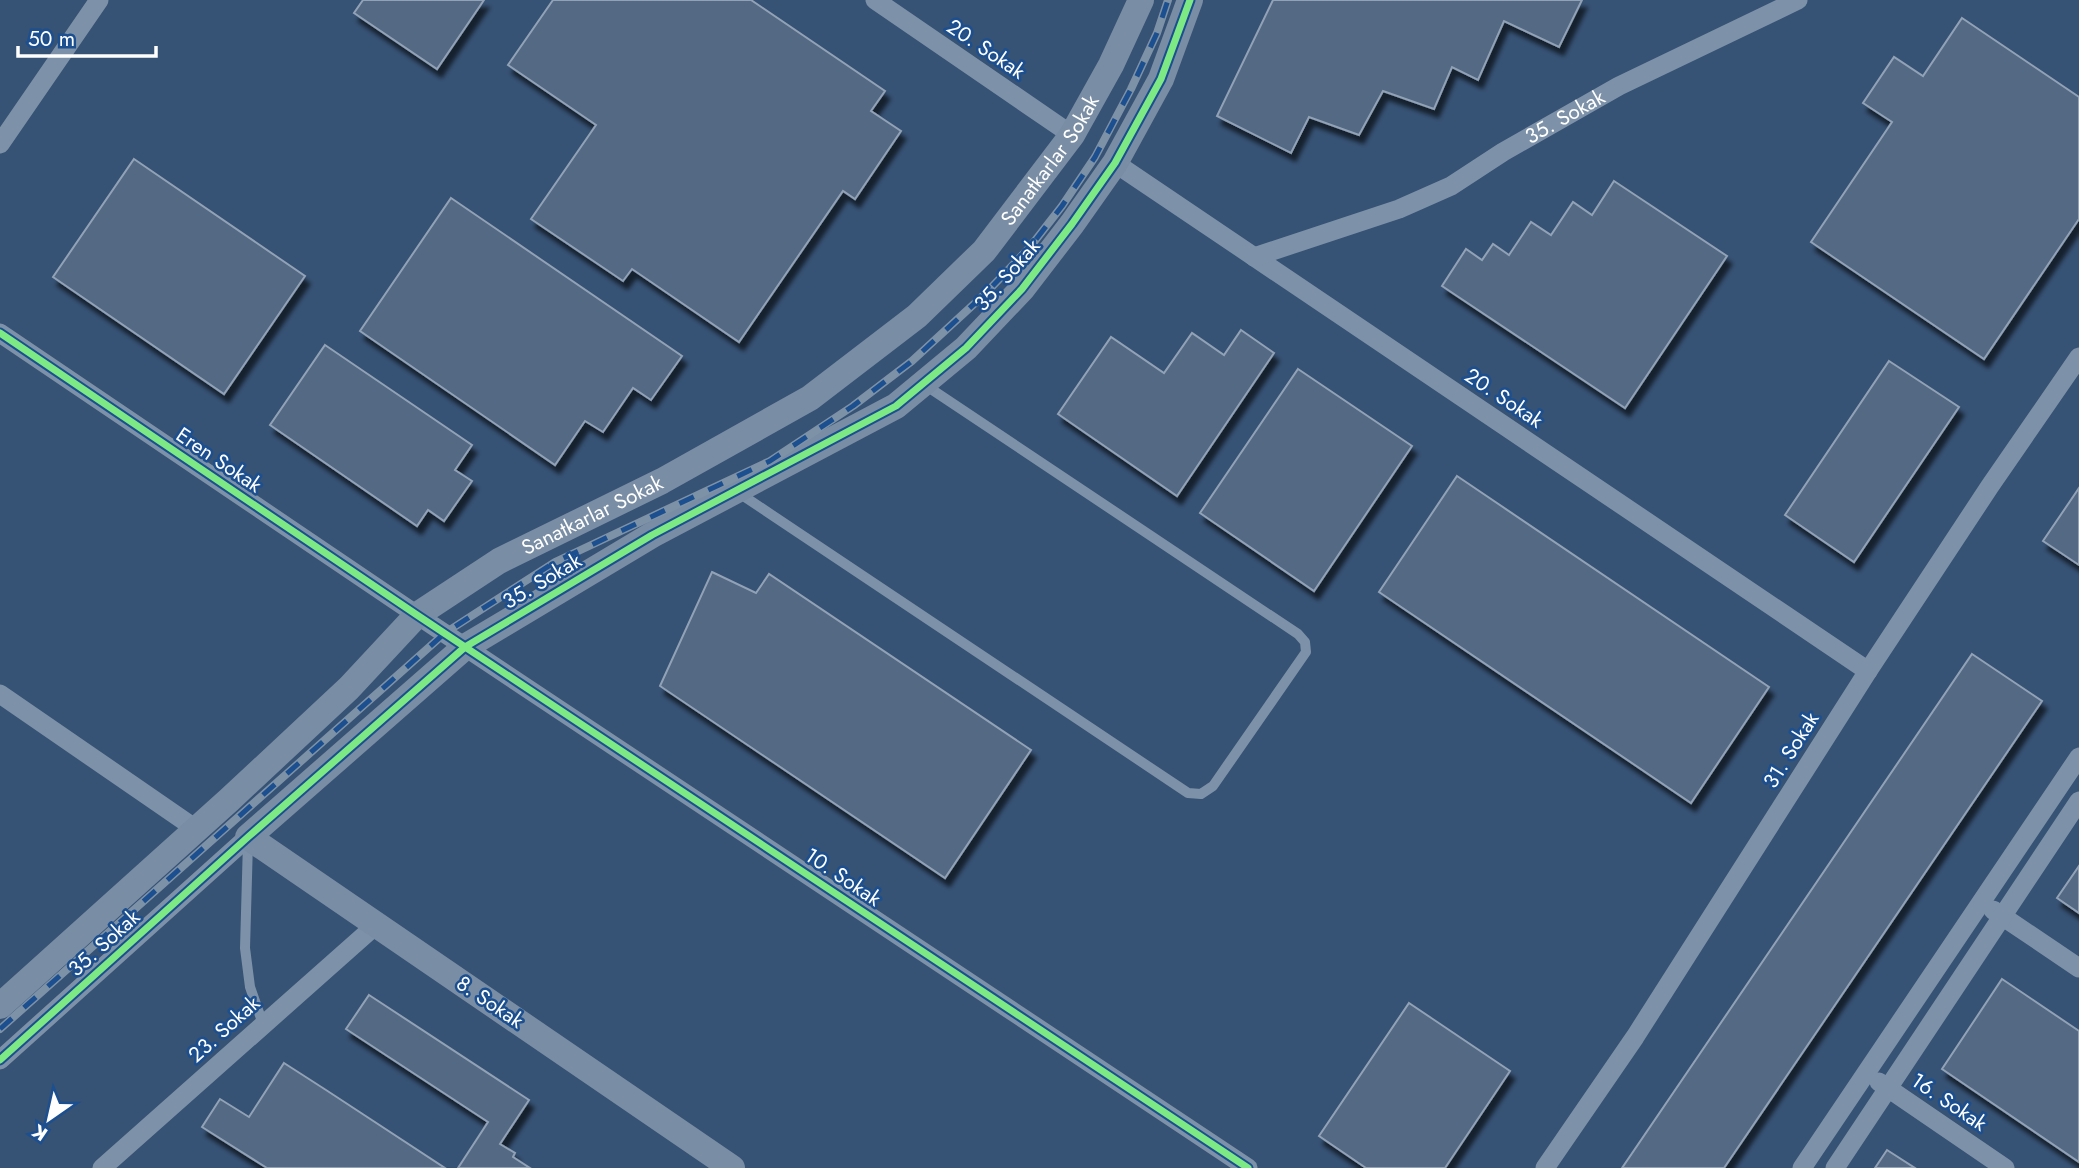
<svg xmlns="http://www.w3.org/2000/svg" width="2079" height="1168" font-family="Jost,sans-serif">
<defs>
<filter id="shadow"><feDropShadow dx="4.5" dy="8" stdDeviation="2" flood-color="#0009"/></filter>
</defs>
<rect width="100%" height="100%" fill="#365274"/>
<g fill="#526984" stroke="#92a2b6" stroke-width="2" filter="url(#shadow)">
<polygon points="363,0 484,0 437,69 354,13"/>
<polygon points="553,0 751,0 885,91 871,111 901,131 855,199 843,191 739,342 632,269 623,281 531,219 596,125 508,65"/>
<polygon points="1273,0 1582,0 1559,47 1504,21 1478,80 1452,67 1434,109 1383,91 1359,135 1309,117 1291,153 1217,116"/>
<polygon points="1962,18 2079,97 2079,219 1984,359 1811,242 1892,122 1863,103 1894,57 1923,76"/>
<polygon points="134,159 305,276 224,394 53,277"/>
<polygon points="1614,181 1727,256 1625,408 1442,286 1466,249 1482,260 1493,244 1509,255 1531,222 1551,235 1573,202 1592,215"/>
<polygon points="451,198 682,356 651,400 633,388 603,432 585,421 555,465 360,331"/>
<polygon points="1241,330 1274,353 1177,496 1058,414 1111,337 1164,373 1192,333 1224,355"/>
<polygon points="325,345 472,445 455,470 472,481 444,521 428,510 417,526 270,425"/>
<polygon points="1889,361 1959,407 1854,562 1785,515"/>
<polygon points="1298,369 1412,446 1314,591 1200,513"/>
<polygon points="1457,476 1769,687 1691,803 1379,592"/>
<polygon points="2079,488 2079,565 2043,541"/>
<polygon points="712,572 756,593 769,574 1031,750 945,878 660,686"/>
<polygon points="1972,654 2042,701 1724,1168 1622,1168"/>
<polygon points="2079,866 2079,913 2057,898"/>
<polygon points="2002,979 2079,1031 2079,1162 1942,1069"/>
<polygon points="369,995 529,1100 500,1144 515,1153 513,1157 530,1168 458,1168 488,1122 346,1029"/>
<polygon points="1409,1003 1510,1071 1445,1168 1366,1168 1319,1136"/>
<polygon points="284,1063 326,1090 445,1168 267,1168 202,1127 220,1099 249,1117"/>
<polygon points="1887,1150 1915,1168 1875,1168"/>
</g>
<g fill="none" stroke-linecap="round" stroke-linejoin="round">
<g stroke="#7d92a8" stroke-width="10">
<polyline points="739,493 1188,793 1201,794 1213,786 1306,652 1305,642 1298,634 925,385"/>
<polyline points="248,842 245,948 250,987 263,1024"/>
</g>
<g stroke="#7d92a8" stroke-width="19">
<polyline points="875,0 1072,135"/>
<polyline points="0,144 99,0"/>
<polyline points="1115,163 1868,671"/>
<path id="s1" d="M1254,257L1399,209L1451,186L1503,152L1619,86L1798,0"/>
<polyline points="0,333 417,615 1248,1168"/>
<polyline points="0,694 196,829"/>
<polyline points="1993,910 2079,968"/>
<polyline points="0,1060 248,837"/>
<polyline points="1879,1082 2005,1168"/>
<polyline points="102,1168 376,925"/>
<polyline points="1545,1168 1635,1037 1868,671 1990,486 2079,357"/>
<polyline points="1802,1168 2079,757"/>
<polyline points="1835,1168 2079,801"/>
</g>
<g stroke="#798da4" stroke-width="26">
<path id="s2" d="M0,1006L229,800L349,688L417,615L499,561L662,481L810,398L917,316L984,251L1072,135L1111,65L1141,0"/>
<polyline points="732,1168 248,837 465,647 652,535 896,406 966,348 1022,289 1072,224 1115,163 1161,79 1190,0"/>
</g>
<defs>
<polyline id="rail" points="0,1029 445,633 555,562 770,461 853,406 912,361 986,293 1030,247 1062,206 1095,157 1131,89 1157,33 1168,0"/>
</defs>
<use href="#rail" stroke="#7e92a7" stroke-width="8"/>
<use href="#rail" stroke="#1b4f8f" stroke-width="5" stroke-dasharray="16" stroke-linecap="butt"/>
<defs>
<g id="cycleway">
<polyline points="0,333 417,615 1248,1168"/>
<polyline points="0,1060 248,837 465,647 652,535 896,406 966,348 1022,289 1072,224 1115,163 1161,79 1190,0"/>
</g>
</defs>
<use href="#cycleway" stroke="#1b4f8f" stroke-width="11"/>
<use href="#cycleway" stroke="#7ce984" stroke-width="7"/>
</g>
<g text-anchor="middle" stroke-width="5" stroke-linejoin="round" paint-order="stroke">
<g font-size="21" fill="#fff" stroke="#1b4f8f">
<text transform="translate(986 49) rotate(34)" y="7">20. Sokak</text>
<text dy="7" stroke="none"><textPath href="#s1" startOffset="343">35. Sokak</textPath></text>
<text dy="7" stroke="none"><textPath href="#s2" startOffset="1362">Sanatkarlar Sokak</textPath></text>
<text transform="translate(1007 275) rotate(-49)" y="7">35. Sokak</text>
<text transform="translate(1504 398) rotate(34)" y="7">20. Sokak</text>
<text transform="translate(219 460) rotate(34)" y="7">Eren Sokak</text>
<text dy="7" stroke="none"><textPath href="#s2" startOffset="774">Sanatkarlar Sokak</textPath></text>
<text transform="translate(542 581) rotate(-31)" y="7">35. Sokak</text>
<text transform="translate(1791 750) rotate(-58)" y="7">31. Sokak</text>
<text transform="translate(843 877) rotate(34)" y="7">10. Sokak</text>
<text transform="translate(104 943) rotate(-42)" y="7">35. Sokak</text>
<text transform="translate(490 1002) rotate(34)" y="7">8. Sokak</text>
<text transform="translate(224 1029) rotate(-42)" y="7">23. Sokak</text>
<text transform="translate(1949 1102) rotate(34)" y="7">16. Sokak</text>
</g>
</g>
<g transform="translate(49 1119) rotate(214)" stroke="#1b4f8f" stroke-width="5" paint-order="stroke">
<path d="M0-5L12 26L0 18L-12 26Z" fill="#ffffff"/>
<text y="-10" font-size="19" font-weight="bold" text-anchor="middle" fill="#ffffff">K</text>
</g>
<path d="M18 46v10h138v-10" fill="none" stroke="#ffffff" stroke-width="3.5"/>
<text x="28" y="46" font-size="21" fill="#ffffff" stroke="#1b4f8f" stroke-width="5" paint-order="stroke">50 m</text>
</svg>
